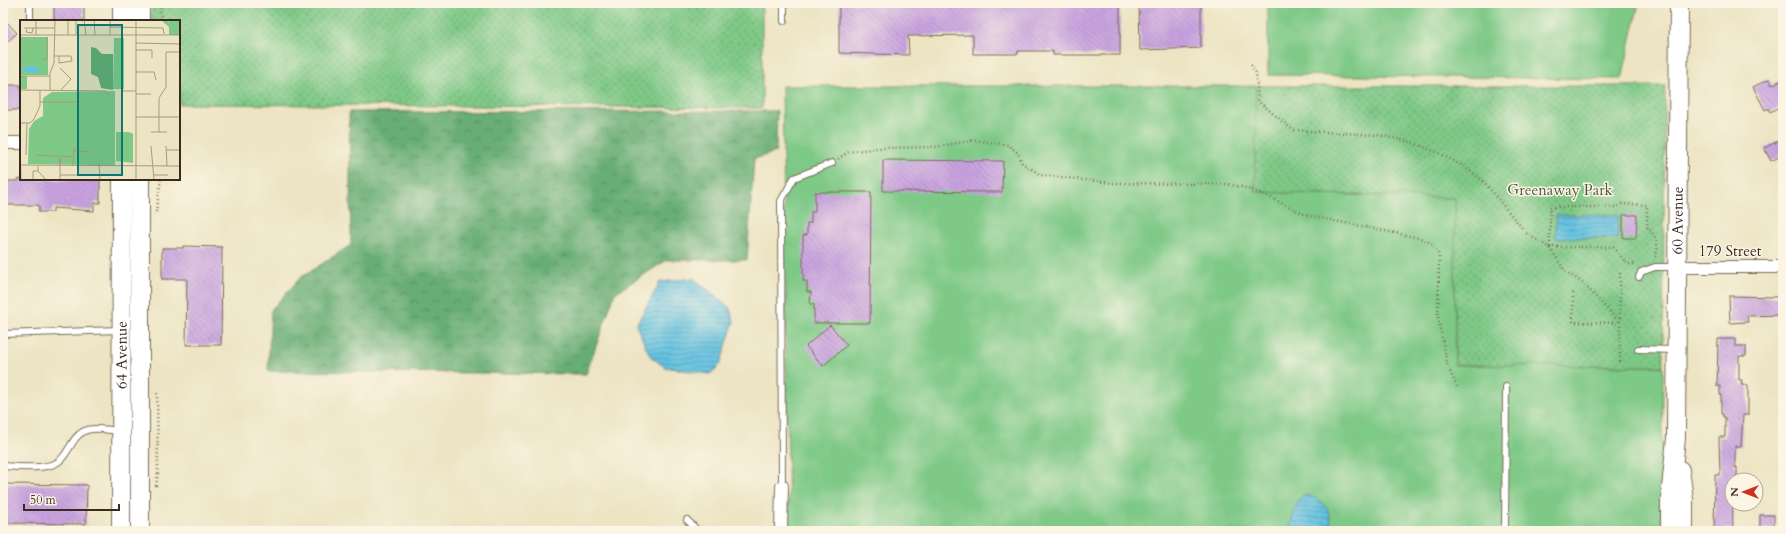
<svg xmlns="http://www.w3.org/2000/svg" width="1786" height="534" font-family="Cardo,serif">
<defs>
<pattern id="forest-crowns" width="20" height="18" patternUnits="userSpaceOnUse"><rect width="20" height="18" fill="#67ad74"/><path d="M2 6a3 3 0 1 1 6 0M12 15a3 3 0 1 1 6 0" fill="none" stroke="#568d5f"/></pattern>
<pattern id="park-dots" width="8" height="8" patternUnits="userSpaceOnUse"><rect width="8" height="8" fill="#7fc987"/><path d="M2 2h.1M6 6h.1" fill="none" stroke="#69a36e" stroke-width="1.8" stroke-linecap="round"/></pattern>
<pattern id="water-rules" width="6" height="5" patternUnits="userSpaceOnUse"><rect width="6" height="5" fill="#63c2e1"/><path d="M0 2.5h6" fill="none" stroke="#539eb6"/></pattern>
<pattern id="building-back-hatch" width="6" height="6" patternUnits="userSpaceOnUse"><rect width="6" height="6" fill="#c9a3e0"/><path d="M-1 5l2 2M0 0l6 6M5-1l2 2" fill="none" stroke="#a485b5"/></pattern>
</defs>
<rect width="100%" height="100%" fill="#fcf5e5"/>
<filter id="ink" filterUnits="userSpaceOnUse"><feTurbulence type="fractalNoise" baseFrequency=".025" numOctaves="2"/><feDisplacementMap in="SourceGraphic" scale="8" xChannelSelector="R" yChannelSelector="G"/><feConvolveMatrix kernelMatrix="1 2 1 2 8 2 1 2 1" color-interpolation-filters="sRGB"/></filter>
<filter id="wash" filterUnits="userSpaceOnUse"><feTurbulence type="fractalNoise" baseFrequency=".012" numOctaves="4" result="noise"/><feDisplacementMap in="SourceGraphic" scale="16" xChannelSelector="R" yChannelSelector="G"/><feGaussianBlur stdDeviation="0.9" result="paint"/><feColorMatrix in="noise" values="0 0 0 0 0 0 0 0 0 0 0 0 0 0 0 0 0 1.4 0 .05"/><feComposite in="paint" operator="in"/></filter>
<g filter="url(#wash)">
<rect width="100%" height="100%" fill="#ece4c2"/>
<g fill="#7fc987" stroke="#5d7a52">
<polygon points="1268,3 1639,3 1622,79 1268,75"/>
<polygon points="782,86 1256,86 1256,192 1456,198 1455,365 1663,366 1662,531 789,531"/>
</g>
<polygon fill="url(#forest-crowns)" stroke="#516c49" points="777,111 776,152 754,159 747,260 667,260 615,293 586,374 268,371 271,310 300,278 351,245 349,112"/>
<g fill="url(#park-dots)" stroke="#5d7a52">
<polygon points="152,3 762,3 762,108 179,104 179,21 151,21"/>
<polygon points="1256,86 1665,86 1663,366 1455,365 1455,198 1255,192"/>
</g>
<g fill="url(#water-rules)" stroke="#4f7680">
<rect x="1556" y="215" width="62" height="23"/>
<polygon points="693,278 729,307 734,321 720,365 710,374 665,367 650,356 636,325 660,282"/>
<path d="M1304,495C1309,495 1311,497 1316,499C1329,506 1332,516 1330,531H1289C1292,520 1294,502 1304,495Z"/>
</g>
<g id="blocks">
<g fill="url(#building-back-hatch)">
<polygon points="54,3 75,3 75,6 84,6 84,21 54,21"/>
<polygon points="839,3 1120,3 1120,55 1053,55 1053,51 1018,51 1018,54 973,54 973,35 908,36 909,55 839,53"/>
<polygon points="1139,3 1201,3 1201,48 1140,50"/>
<polygon points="3,18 17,33 3,46"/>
<polygon points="1769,79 1772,85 1783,79 1783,105 1770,112 1768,108 1765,110 1753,87"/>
<rect x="3" y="85" width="18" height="25"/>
<polygon points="1780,140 1783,146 1783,155 1771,161 1764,148"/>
<polygon points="883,160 1003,161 1002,192 883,191"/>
<polygon points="18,179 100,180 100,203 94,203 94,211 53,208 53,212 39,212 39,205 3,205 3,181 18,181"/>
<polygon points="815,192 871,192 870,323 814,323 814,304 810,304 811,292 807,292 807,281 803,281 803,235 807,235 807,223 811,223 811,212 815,212"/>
<polygon points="1623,215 1637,215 1636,238 1623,238"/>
<polygon points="183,246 222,247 221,345 186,345 187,279 162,279 162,248 183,248"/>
<polygon points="1729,296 1779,297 1780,315 1747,316 1748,322 1730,323"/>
<polygon points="830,325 847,345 823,366 806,346"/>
<polygon points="1718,339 1735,339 1735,346 1746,346 1746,356 1739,356 1739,380 1742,380 1741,385 1748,385 1748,415 1743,415 1741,446 1735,446 1735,467 1737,467 1737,480 1732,480 1733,529 1714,529 1715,475 1720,475 1719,437 1725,437 1725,417 1723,417 1723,414 1721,414 1721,395 1720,395 1720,386 1717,386"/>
<polygon points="3,484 87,485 86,524 3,523"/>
<rect x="1760" y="515" width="14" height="14"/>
</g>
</g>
</g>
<g filter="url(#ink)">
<use href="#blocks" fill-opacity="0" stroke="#796b57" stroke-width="1"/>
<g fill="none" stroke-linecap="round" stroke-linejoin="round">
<defs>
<g id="lane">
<polyline points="30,21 30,3"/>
<polyline points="784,21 784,3"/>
<polyline points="1639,277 1641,272 1655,267 1676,267"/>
<polyline points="3,334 119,330"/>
<polyline points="1638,349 1675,350"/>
<path d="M3,466C17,467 46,470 58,462C64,458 68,450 71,445C83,423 98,429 120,431"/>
<polyline points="782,486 781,201 794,178 832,163"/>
<polyline points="687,520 698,531"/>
<polyline points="1505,531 1506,387"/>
<polyline points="1783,531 1783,510"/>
</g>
<g id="street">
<polyline points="3,143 21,143"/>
<polyline points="1677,267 1783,267"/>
<polyline points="781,531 782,486"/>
</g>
<g id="secondary">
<polyline points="122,21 122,3"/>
<polyline points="140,21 140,3"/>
<polyline points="1680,470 1684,499 1684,531"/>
<path id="s1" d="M121,531L122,179"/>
<polyline points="140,531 140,179"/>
<path id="s2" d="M1670,531V499L1676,438L1679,3"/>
</g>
</defs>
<use href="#lane" stroke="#796b57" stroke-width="8"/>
<use href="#street" stroke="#796b57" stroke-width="14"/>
<use href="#secondary" stroke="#796b57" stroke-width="20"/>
<g stroke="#796b57" stroke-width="2.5" stroke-dasharray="1 3" stroke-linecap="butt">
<polyline points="159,3 162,21"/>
<polyline points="1251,65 1256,73 1258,101 1293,130 1378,135 1411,142 1439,153 1465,167 1484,182 1527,234 1550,248 1565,271 1583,283 1620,323"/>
<path d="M838,159L848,152L878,148L935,147L975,140L1008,145L1018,153L1022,163L1041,175L1112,183L1226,184L1242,187L1263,194L1306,215L1420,238C1430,242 1436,245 1439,256L1438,318L1448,367L1457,387"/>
<polyline points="156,212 161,179"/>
<polyline points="1549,247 1613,247 1627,264 1636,264"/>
<path d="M1550,247V207H1617L1622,204L1647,205V227C1656,235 1661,248 1654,258"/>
<polyline points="1573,293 1573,322 1620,323"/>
<polyline points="1620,362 1620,270"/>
<polyline points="156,486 158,472 157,391"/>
</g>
<use href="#lane" stroke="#fff" stroke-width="6"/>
<use href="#street" stroke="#fff" stroke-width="12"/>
<use href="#secondary" stroke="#fff" stroke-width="18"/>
</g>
</g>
<g text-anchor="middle" stroke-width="3" stroke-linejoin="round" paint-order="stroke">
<g font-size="15" fill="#4f5a3e" stroke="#fcf5e5">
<text x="1560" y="195">Greenaway Park</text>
</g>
<g font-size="15" fill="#3b2a1e" stroke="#fcf5e5">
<text dy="5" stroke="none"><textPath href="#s2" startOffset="311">60 Avenue</textPath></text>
<text x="1730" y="256">179 Street</text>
<text dy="5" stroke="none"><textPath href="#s1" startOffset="176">64 Avenue</textPath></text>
</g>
</g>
<g transform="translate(20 20)">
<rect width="160" height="160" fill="#ece4c2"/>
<path d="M141,0H148L149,3V0H160V15H149V7ZM95,71V111H86V127L72,145L8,144L9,109L14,101L23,96V78L32,72ZM96,112H109L113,114V143L96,141Z" fill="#7fc987"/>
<path d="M71,27L76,28L82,34H93V70L81,68L78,57L71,54Z" fill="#67ad74"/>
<path d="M0,17H28V55H0ZM94,18H104V69H93ZM0,56H7V69H0ZM86,110L95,111V145H72V127H86Z" fill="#7fc987"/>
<path d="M12,46H15L21,52H3L5,47Z" fill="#63c2e1"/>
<path fill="none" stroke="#a59a80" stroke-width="1" d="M38,0H52M64,0L66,15M74,0L75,15M90,7L143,8L144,14M4,8H34M7,9L6,12L12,13L13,8M56,14V0M0,15H160M16,15V0M48,15V0M90,15V0M116,23L160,24M116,30H132V38M34,36H51L52,41L39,43V36M22,39H27V17M40,48L51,59L41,70M116,52H134L136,60M0,56H30M0,70L86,71L89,75M30,70V53L34,43L35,0M101,71H116M116,74H131M20,82H56M116,97H160M0,103H10L14,99L20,86V70M131,112H147M139,112V78L146,67V32H160M0,119L1,160M131,126L134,160M146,126L147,146M147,130H160M54,131L70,132M6,135L7,103M17,135L54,137M39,138L40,145L41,138M79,143L80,160M0,145L160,146M40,145V160M53,145L54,128H56M18,146V151L26,160M40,155H60M134,155H148M13,160V151H18M116,160V0"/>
<path fill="#0f766e" fill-opacity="0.15" stroke="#0f766e" stroke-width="2" d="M58,5H102V155H58Z"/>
<rect width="160" height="160" fill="none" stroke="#3b2a1e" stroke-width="2"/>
</g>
<rect width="1786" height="534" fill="none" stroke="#fcf5e5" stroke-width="16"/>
<g transform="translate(1744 492) rotate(270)"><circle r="19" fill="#fcf5e5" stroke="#afa495"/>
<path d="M0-3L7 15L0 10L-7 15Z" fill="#c8321e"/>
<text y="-6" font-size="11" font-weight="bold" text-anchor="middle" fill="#3b2a1e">N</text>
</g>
<path d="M24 504v6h95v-6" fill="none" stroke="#3b2a1e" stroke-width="2"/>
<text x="30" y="504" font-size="12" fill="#3b2a1e" stroke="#fcf5e5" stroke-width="3" paint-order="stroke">50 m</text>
</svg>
